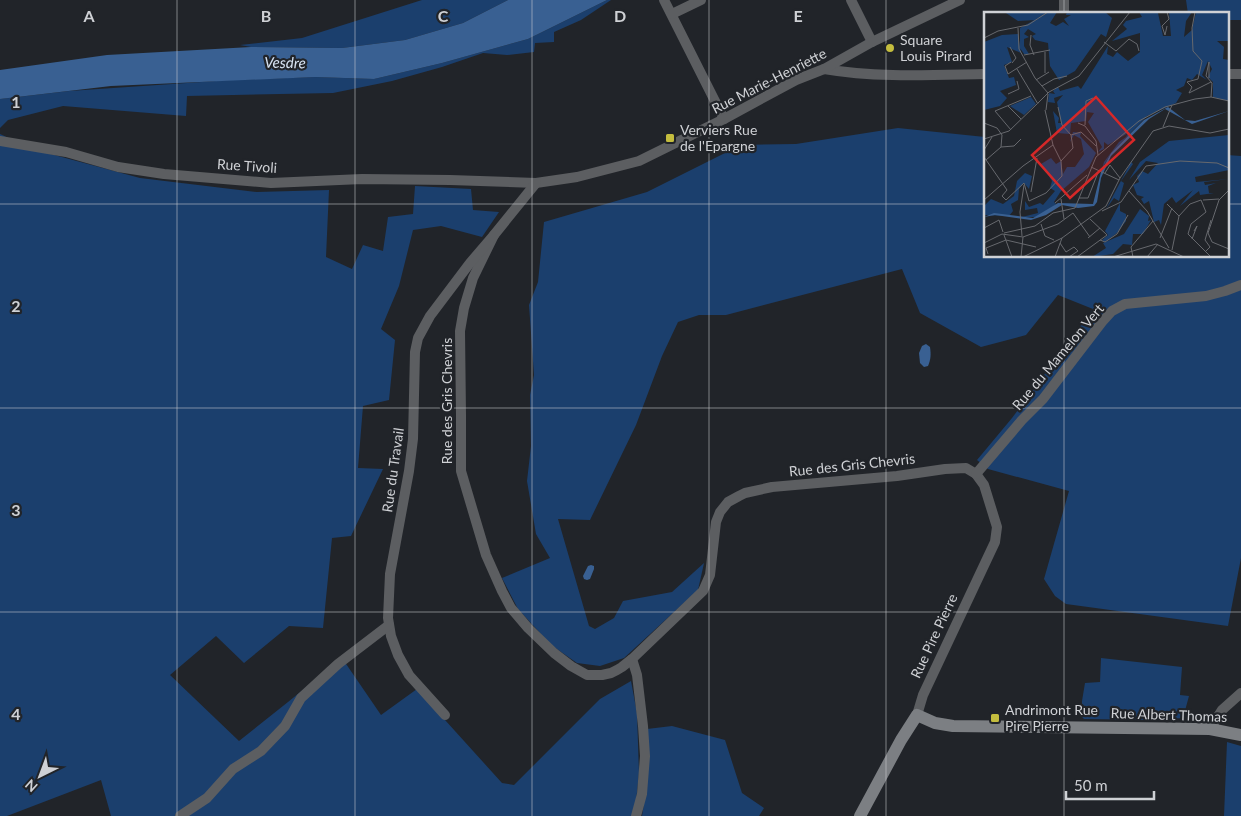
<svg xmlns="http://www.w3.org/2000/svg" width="1241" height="816" font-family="Lato,sans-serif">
<rect width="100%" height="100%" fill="#212429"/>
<g fill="#1b3f6d">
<polygon points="422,0 508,0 463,23 405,40 342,48 251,47 240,45 302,38"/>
<polygon points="607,0 611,0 581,20 554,32 554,42 535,43 534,52 507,55 483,53 442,67 392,81 333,93 187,96 186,116 63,106 8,120 0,128 0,99 69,91 231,80 315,77 374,79 442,63 528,39"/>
<polygon points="1186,0 1241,0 1241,20 1227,20 1227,14 1188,14"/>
<polygon points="898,128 985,137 985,256 1227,256 1227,155 1241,156 1241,558 1228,626 1066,604 1055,596 1044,579 1069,491 988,469 977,460 1012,418 1093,309 1058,295 1026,335 981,347 920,313 902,269 726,315 699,315 678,322 662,356 636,425 590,520 558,519 589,626 595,629 614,618 623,601 672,592 704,563 698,590 624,658 600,666 577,663 551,645 518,609 502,578 550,558 536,534 527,481 531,446 530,395 534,375 529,305 538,282 544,222 647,192 741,145 796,144"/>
<polygon points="0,134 32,149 140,178 257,192 329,190 326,257 352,269 363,245 383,251 388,217 413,214 415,186 471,189 473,210 499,212 482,237 441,226 413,230 399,286 381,329 395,340 389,400 363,406 358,468 383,469 351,536 332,538 323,628 289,626 244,663 216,636 170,675 239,741 288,702 342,658 381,715 417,689 502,783 514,785 600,699 631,681 637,713 639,773 636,802 634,816 111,816 101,780 7,816 0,816"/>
<polygon points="1101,658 1182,667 1180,695 1189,696 1183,718 1157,720 1084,719 1082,717 1082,701 1085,683 1100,682"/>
<polygon points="672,726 725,740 742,793 764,808 759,816 642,816 647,785 647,729"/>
<polygon points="1227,742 1241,746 1241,816 1224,816"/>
</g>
<g fill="#396092">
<polygon points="508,0 607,0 528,39 442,63 374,79 315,77 111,86 0,99 0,70 107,55 251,47 342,48 405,40 463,23"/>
<path d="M926,344L930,347C931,354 931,359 928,366L924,367L920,363L919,353L922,346Z"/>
<polygon points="591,565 594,566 594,569 590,579 587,580 584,579 583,576 588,566"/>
</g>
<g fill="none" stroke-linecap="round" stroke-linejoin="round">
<g stroke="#5c5e61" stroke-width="10">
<polyline points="664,0 724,119"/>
<polyline points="851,0 872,42"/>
<polyline points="672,14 701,0"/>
<polyline points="1064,14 1064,0"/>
<path d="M824,69C877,78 931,75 985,74"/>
<polyline points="1227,74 1241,74"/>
<polyline points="0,141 66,152 118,167 164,174 271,183 362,179 450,180 536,183 577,177 639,161 724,119 796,80 824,69 872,42 960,0"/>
<polyline points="494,235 473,278 464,308 460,331 461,415 461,471 486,555 502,591 511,608 528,628 554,653 571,666 587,675 602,675 611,673 617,670 622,667 632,659 703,591 710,575 716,522 720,512 728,502 739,496 745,493 772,487 897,476 945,469 966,468 976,474 984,485 997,527 995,542 923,695 917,715"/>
<polyline points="976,474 1022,420 1043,399 1102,322 1112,311 1125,304 1206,296 1225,291 1241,285"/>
<polyline points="632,659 637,675 643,726 645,756 642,794 636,816"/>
<polyline points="445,715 409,675 398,655 391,636 388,618 390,574 409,471 413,439 415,352 418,338 430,316 470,263 494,235 536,183"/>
<polyline points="1210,729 1222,710 1241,693"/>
<polyline points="180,816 207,798 233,769 261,751 285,726 301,698 338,664 389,625"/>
</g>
<polyline stroke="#7c7f83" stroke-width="12" points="860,816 901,740 917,715 935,723 953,726 1210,729 1241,735"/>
</g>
<path fill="none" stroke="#cfd1d5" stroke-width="1" stroke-opacity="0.55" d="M177,0V816M355,0V816M532,0V816M709,0V816M886,0V816M1064,0V14M0,204H985M1227,204H1241M1064,256V816M0,408H1241M0,612H1241"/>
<g fill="#c4bd3e" stroke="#212429" stroke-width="2">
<circle cx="890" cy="48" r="5"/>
<rect x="665" y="133" width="10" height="10" rx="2.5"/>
<rect x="990" y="713" width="10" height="10" rx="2.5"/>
</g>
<g text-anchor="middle" stroke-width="4.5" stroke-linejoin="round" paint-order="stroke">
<g font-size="14" fill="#cfd1d5" stroke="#212429" text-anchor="start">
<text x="900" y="45">Square<tspan x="900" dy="16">Louis Pirard</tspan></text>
<text x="680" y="135">Verviers Rue<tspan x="680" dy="16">de l'Epargne</tspan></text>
<text x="1005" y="715">Andrimont Rue<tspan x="1005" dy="16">Pire Pierre</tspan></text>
</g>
<g font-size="14" fill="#cfd1d5" stroke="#212429">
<text transform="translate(769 81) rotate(-27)" y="5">Rue Marie-Henriette</text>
<text transform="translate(247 166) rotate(4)" y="5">Rue Tivoli</text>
<text transform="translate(1058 357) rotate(-50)" y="5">Rue du Mamelon Vert</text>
<text transform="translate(447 401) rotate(-90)" y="5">Rue des Gris Chevris</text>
<text transform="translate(852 465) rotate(-6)" y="5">Rue des Gris Chevris</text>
<text transform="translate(393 470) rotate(-82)" y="5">Rue du Travail</text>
<text transform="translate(934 636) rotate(-65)" y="5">Rue Pire Pierre</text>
<text transform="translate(1169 715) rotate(2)" y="5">Rue Albert Thomas</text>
</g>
<g font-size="15" font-style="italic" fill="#d6e2f1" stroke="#212429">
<text transform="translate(285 63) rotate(1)" y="5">Vesdre</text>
</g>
</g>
<g transform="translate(984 12)">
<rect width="245" height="245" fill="#212429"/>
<path d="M63,0L53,8L34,9L22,1ZM65,0H73L66,11L72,14L79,10L85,14L80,7L87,3H82L83,0H121L128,6L122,25L117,22L91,59L75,68L66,54L64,31L51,28L48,24L52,22L44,17L40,22L45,25L40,27V34L45,42H40L36,36V16ZM155,0L174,1L179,24H187L185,0H208L202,9L200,25L208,18L212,0H245V29H233L240,35L239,47L245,48V89L229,85V70L224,65L228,57L224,49L218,63L223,68L213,62L208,68L203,66L200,74L192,78L198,81L192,91L163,104L127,141L118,157L120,150L135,130L142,125L144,121L124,133L120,130V137L114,140L118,135L104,110L110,101L103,100L102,109L87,111L86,122L73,121L69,99L75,106L74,111H77L73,90L79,83L70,86L71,91L64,90L65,81L71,82L69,79L74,75L76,79L94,74L97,77L124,34L123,42L129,45L133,40L144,49L156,40V21L128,29L143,17L139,13L142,9L158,5ZM34,22L37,41L23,35L28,50L20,53L25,66L30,65L32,73L16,79L23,86L16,94L0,98V30L18,23ZM47,85L52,92L40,103L26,94ZM89,120L97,121L96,124L112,141L105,155L77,179L70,190L72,192L64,199L52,205H38L54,201L53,196L41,198V189L45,195L56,191L59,193L71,179L66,176L68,169L57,152L67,146L72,152L77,149L79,162L83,155H91L100,142L97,127L90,123L86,130ZM245,123V158L211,165L212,170L245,167L220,170L221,173L232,171L224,174L225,181H230L216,183L215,179L196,194L209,178L192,191L188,185L180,192L177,213L175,208L170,210L165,189L160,192L157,187L160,185L153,183L149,173L155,170L153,164L158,159L164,162L174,151L162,149L145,168L156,150L185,129ZM147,150L149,152L137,169L140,171L135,189L130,186L122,197ZM41,161L48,164L45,177L40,171L35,177L34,188L27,192L29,199L25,204L0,203V194L7,187L19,192L30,184L33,169ZM136,191V199L142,202V209L133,221L121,230L118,228L124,223L121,219ZM156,197L165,204L164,209L167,208L159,222H149L148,233L139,232L129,242L108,245L122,236L119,231L140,222Z" fill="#1b3f6d"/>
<path d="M184,95L201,108L211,109L245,99L208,112L181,97L165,107L127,144L117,166L113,190L110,194L94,196L78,193L62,203L47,208L11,203L0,205L10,201L49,206L74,191L109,192L117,160L127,141L160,108Z" fill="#396092"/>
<path fill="none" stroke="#67696e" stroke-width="1" d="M211,0L208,16L209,39L218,49L214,67L203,70L208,75L205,81L227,70M183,14L181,23L178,14L185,7L183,0M34,16L35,37L51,66L64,81M47,23L46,33L50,43M0,26L14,19L44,13L64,0M120,30L132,39L145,27L153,32L155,39M26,35L32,46L28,51M61,40V61M40,43L66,38M27,50L21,54L24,62L43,50M33,57L54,92M225,66V50L222,64L228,71L227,85M52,68L65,60M58,74L70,67L83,64M24,82L35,77L33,69M54,91L65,80L95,64L146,0M24,94L37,107M74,95L78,113L87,123M61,98L69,133L77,149M62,98L64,82M0,111L13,116L18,123L17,135L2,148M94,111L101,114L112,129L114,143M101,113L102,89L109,86M179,115L188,93M27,118L11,99L47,84M87,123L97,120L112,134M0,127L25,119L53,92M17,135L30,134L37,127M0,138L8,125M0,145L23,178M77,149L89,136L87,123M107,155L135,168M121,161L126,153L136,166M23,178L18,184L22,188L40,171L45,189L62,181L78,164L77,149M245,178L235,188L224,221L228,230L245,237M145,179L163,199L185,236M47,180L53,146M95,186H104L115,158M77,187L80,207M0,188L39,154L69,133M219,188L235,187M71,191L103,163M183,192L195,204L188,238M118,199L137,190L162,154L196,149L233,151L245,156M89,201L106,225M195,204L206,192L217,188L222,200L207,212L204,222L227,245M57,212L61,224L70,228M0,216L15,208L19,220M20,221L51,214L69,201L91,196L112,145L155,109L181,95L211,87L227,85L245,89M18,222L39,225L74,212L89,201M20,223L28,245M38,224L36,200L40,173M104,226L116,216M176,226L188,196M208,227L213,214L210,219M116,228L121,230L133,222L144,203M0,231L18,222M76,231L82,240L90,235L94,239L85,245M221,240L226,235L221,228L227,208M4,242L2,236L22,228L52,235M37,245L39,225M39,245L78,226M71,245L78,226L122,194L136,166L169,119L185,114L226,121L245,117M93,245L123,223L106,207M129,245L172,232L200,245M149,245L147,235L169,209M163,245L174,232"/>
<path fill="#d62828" fill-opacity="0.15" stroke="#d62828" stroke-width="2.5" d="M112,85L150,128L86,186L48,143Z"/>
<rect width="245" height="245" fill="none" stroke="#cfd1d5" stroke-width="2.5"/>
</g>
<g font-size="16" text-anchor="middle" font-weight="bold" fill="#cfd1d5" stroke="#212429" stroke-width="4.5" stroke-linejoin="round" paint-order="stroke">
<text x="89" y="22">A</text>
<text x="266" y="22">B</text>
<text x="443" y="22">C</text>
<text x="620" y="22">D</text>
<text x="798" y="22">E</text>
<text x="16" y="108">1</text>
<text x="16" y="312">2</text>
<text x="16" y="516">3</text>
<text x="16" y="720">4</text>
</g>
<g transform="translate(40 776) rotate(222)" stroke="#212429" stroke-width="4" paint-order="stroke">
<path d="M0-4L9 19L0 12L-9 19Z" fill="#cfd1d5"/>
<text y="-8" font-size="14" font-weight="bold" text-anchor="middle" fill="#cfd1d5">N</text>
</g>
<path d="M1066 791v8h88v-8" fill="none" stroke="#cfd1d5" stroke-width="2.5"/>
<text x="1074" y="791" font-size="15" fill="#cfd1d5" stroke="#212429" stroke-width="4" paint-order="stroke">50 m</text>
</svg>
